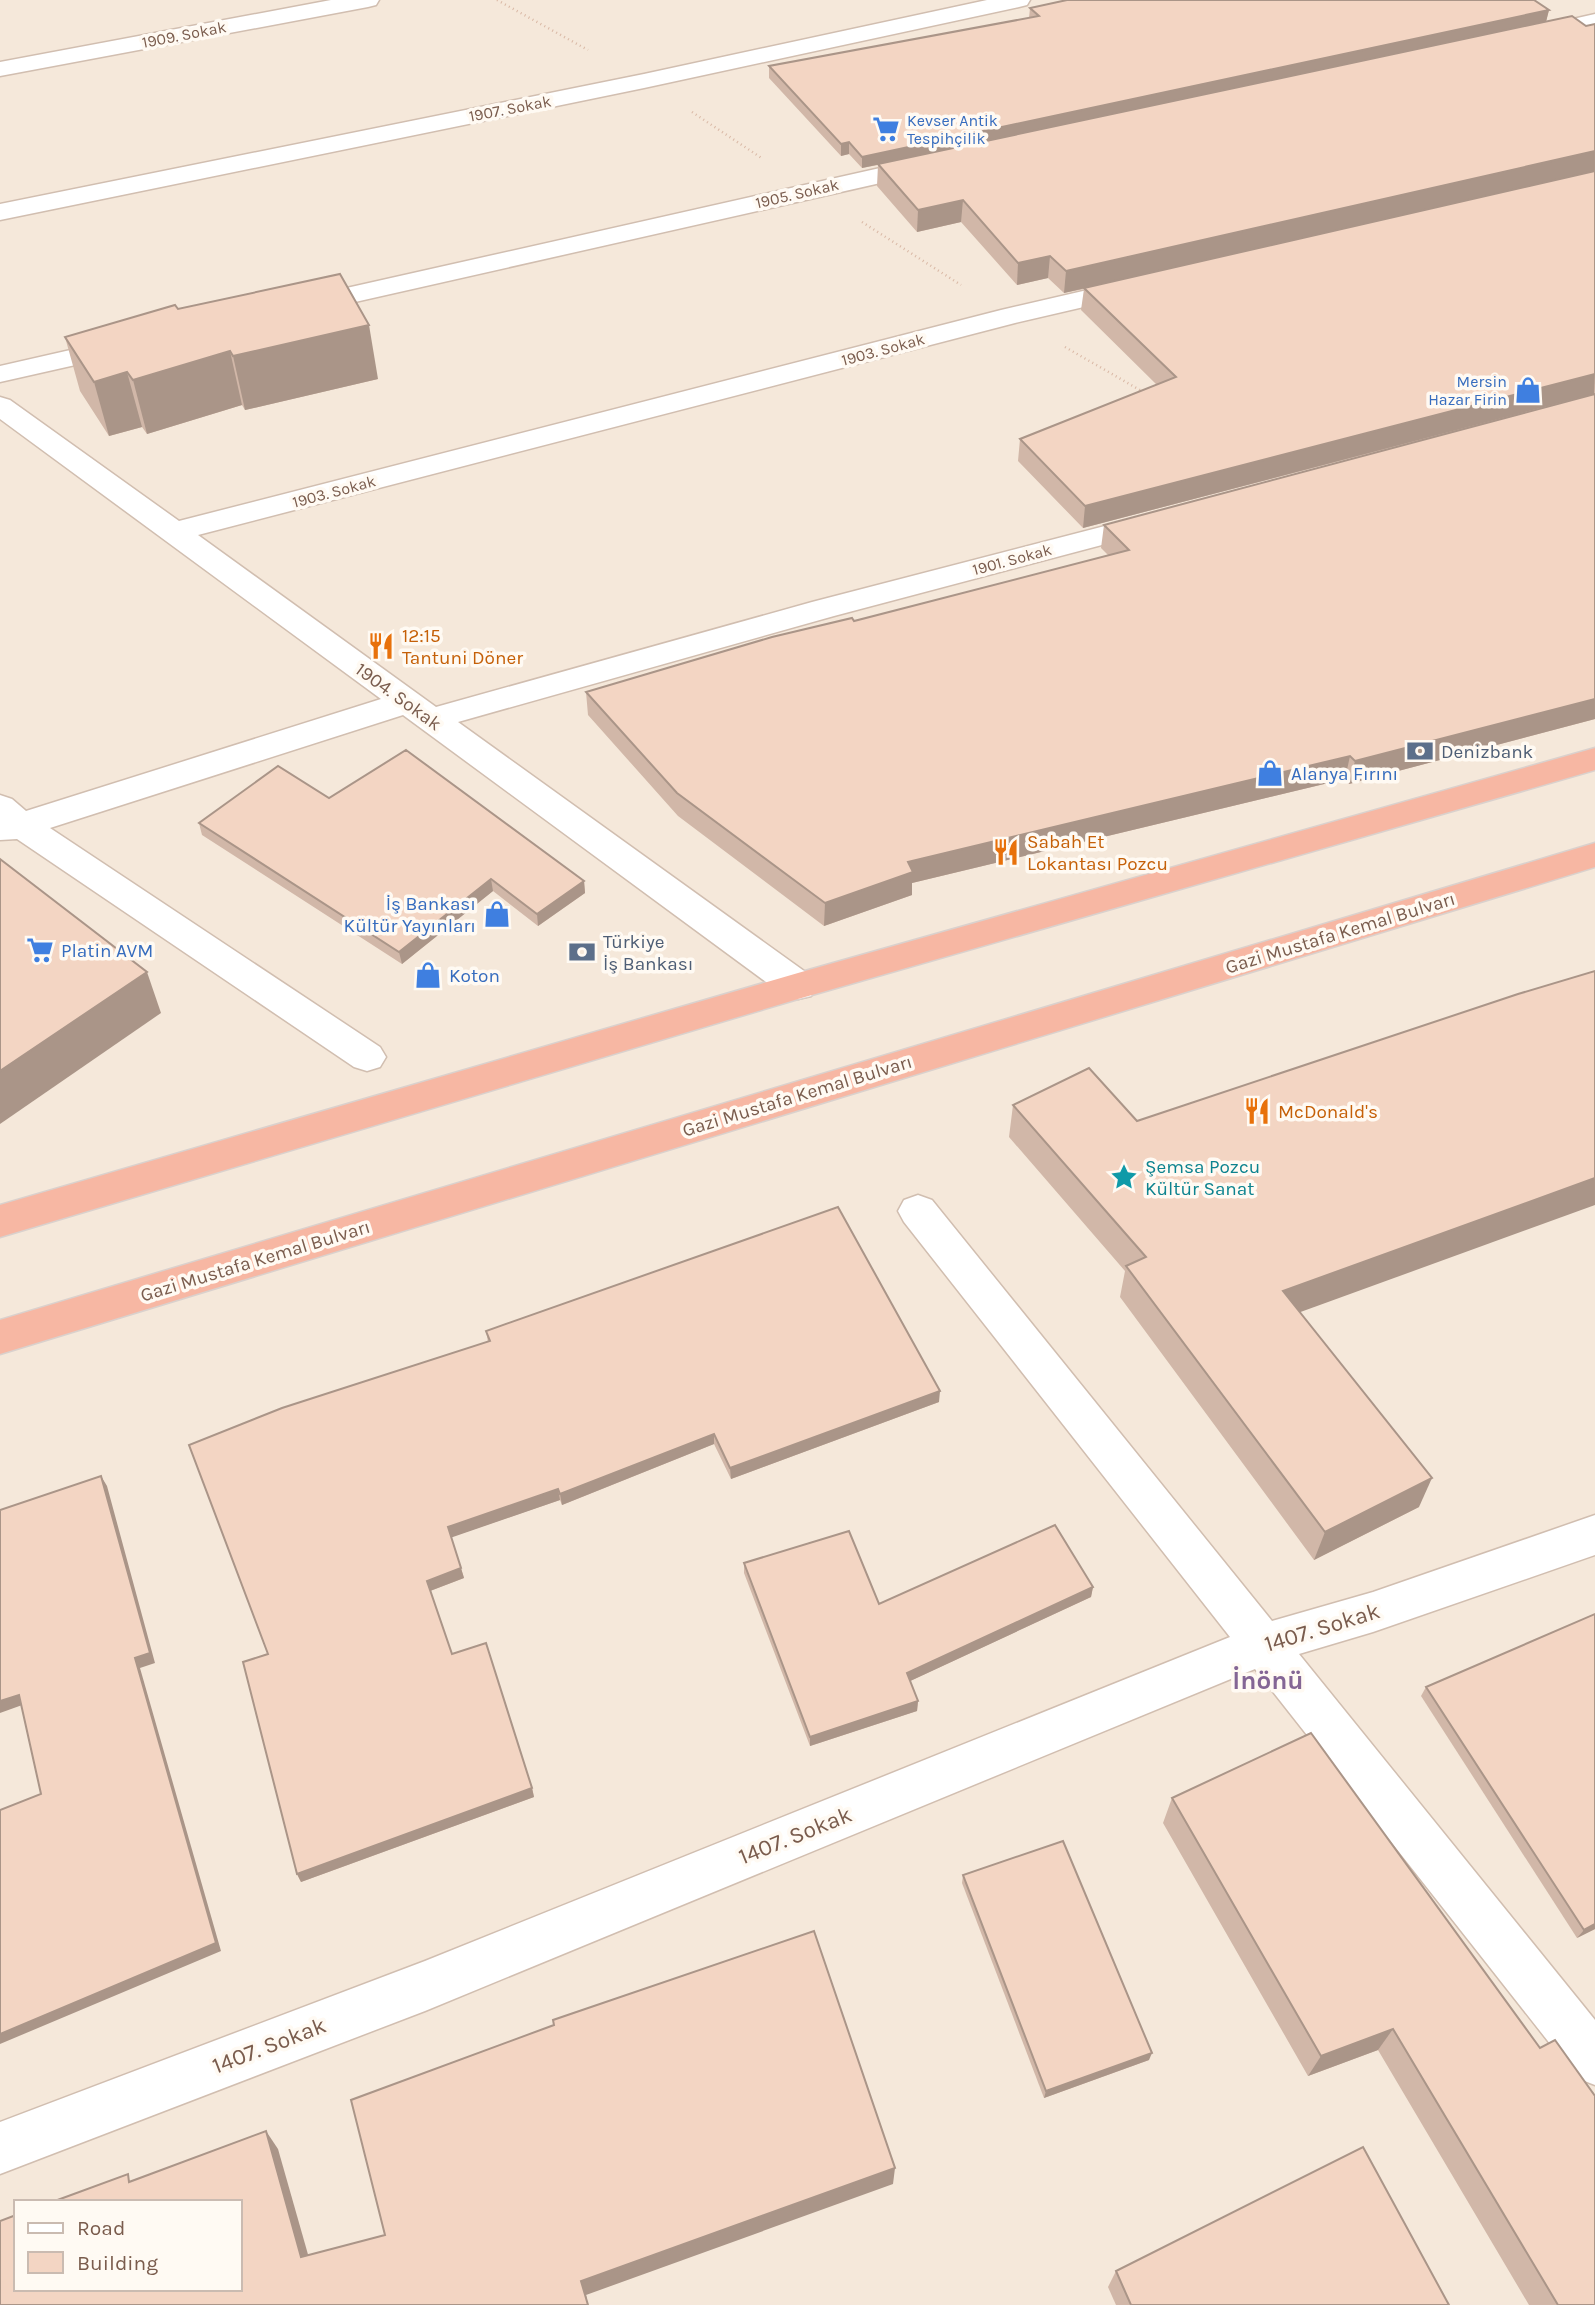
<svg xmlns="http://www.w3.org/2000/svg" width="1595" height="2305" font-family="Karla,sans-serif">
<rect width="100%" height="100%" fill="#fdf6ec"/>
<path fill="#f5e8da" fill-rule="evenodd" d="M0,0H1595V2305H0ZM16,2202H240V2289H16Z"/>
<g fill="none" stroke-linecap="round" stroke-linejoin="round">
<defs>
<g id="street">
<polygon points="331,0 379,0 376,5 368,7 0,76 0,62"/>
<polygon points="987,0 1030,0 1027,5 1019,7 644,88 0,220 0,204 644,74"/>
<polygon points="1595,14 1595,28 1532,42 1524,40 1520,35 1524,30"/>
<polygon points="929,157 938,160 942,165 938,170 302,314 292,312 289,306 292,300 302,298"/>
<polygon points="1135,279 1144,281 1148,287 1144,293 1015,323 198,535 436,707 812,602 1155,513 1166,516 1170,522 1166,528 834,616 458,722 811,976 816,986 811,996 798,999 785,996 403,715 50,828 380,1047 386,1057 380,1067 367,1071 354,1067 17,839 0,840 0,795 12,799 26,811 381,699 0,419 0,397 10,400 179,521 1001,310"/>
<polygon points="123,338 133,340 137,346 133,352 0,382 0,366"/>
<polygon points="918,1195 932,1200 1272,1621 1373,1592 1595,1515 1595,1555 1373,1632 1299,1654 1595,2020 1595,2085 1577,2078 1255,1669 425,2011 0,2174 0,2122 425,1961 1230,1637 904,1222 898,1211 904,1200"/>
</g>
<g id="highway">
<polygon points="1595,748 1595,770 798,999 0,1237 0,1205 798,973"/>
<polygon points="1595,843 1595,867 0,1354 0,1320"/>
</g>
</defs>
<use href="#street" stroke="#d1beb0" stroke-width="3"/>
<use href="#highway" stroke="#dad1cd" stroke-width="3"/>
<g stroke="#d9b8a5" stroke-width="2.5" stroke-dasharray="1 3.5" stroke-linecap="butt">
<polyline points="497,0 588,50"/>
<polyline points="692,112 763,159"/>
<polyline points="862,222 961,285"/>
<polyline points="1065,347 1145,393"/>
</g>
<use href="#street" fill="#fff" fill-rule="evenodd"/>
<use href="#highway" fill="#f7b7a3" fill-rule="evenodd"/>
</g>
<g fill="#d1b7a8">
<polygon points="1030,8 1549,10 1546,21 1586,26 1595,24 1595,719 1349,784 1345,779 912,883 912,895 824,926 678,816 588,715 586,692 854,621 1109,556 1101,548 1104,525 1555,405 1083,528 1018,461 1020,439 1157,385 1081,310 1084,289 1064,293 1048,278 1017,285 961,222 917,232 877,186 878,165 862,168 849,154 841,156 769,78 769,66 1029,18"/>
<polygon points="178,309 378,379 245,410 242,405 147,434 142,427 109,436 80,391 65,337"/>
<polygon points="329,798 584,881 585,893 538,926 493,891 402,964 202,835 199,823"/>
<polygon points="1013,1105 1300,1312 1419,1507 1314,1560 1120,1297 1125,1271 1009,1137"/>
<polygon points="486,1331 939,1402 731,1479 714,1444 562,1505 560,1500 451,1537 464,1578 430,1591 452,1654 532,1788 534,1797 301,1882 297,1874 268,1654 488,1342"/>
<polygon points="744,1563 879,1604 1093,1587 1091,1597 910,1681 918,1701 917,1711 810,1746 744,1573"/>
<polygon points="1426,1687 1595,1929 1577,1938 1421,1696"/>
<polygon points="1311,1733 1595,2305 1529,2305 1378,2050 1308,2076 1163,1823 1172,1798"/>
<polygon points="963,1875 1149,2060 1044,2098 962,1883"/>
<polygon points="1116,2271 1449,2305 1116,2305 1108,2287"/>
</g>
<g fill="#aa9588">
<polygon points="1549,10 1546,22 862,168 862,157"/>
<polygon points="849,142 849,154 841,156 841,144"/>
<polygon points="1595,151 1595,171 1064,293 1066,271"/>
<polygon points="963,200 961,222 917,232 918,210"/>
<polygon points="1050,256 1048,278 1017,285 1018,263"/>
<polygon points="369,325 378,379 245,410 233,356"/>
<polygon points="230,351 242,405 147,434 133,380"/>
<polygon points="127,372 142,427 109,436 94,382"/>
<polygon points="1595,374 1594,394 1083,528 1085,506"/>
<polygon points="1595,699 1595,719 1349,784 1355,761"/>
<polygon points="1350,756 1345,779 912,883 912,895 824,926 825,903 908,862"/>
<polygon points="491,879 493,891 402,964 399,952"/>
<polygon points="584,881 585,893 538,926 537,914"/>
<polygon points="147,972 161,1013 0,1124 0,1071"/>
<polygon points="1595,1178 1595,1205 1273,1322 1283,1291"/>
<polygon points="940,1391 939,1402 731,1479 730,1468"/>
<polygon points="714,1434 714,1444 562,1505 560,1494"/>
<polygon points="101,1476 107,1486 155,1663 140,1668 221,1951 0,2044 0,2034 135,1658"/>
<polygon points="1432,1478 1419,1507 1314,1560 1325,1532"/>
<polygon points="558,1489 560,1500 450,1538 448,1527"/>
<polygon points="461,1568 464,1578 430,1591 427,1581"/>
<polygon points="1093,1587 1091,1597 906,1683 907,1673"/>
<polygon points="19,1695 25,1704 0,1713 0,1701"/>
<polygon points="918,1701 917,1711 810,1746 810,1737"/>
<polygon points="532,1788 534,1797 301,1882 297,1874"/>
<polygon points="1595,1924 1595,1929 1577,1938 1584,1930"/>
<polygon points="1393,2029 1378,2050 1308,2076 1321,2056"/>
<polygon points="1152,2053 1149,2060 1044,2098 1046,2091"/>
<polygon points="266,2131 278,2149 313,2272 301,2257"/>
<polygon points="895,2168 893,2184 586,2295 588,2305 581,2281"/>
</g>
<g fill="#f3d5c3" stroke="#aa9588" stroke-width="2">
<polygon points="1067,0 1534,0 1549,10 862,157 849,142 841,144 769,66 1039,16 1030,8"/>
<polygon points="1572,16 1586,26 1595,24 1595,151 1066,271 1050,256 1018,263 963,200 918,210 878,164"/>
<polygon points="1595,171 1595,374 1085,506 1020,439 1176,377 1084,288"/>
<polygon points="340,274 369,325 233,356 230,351 133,380 127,372 94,382 65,337 175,305 178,309"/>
<polygon points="1595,394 1595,699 1355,761 1350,756 908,862 913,872 825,903 677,793 586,692 772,637 852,618 854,621 1129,550 1104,525"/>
<polygon points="406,750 584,881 537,914 491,879 399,952 199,823 278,766 329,798"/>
<polygon points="0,859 147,972 0,1071"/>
<polygon points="1595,971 1595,1178 1283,1291 1432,1478 1325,1532 1126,1266 1146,1257 1013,1105 1089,1068 1137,1121 1518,994"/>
<polygon points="838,1207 940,1391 730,1468 714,1434 560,1494 558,1489 448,1527 461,1568 427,1581 452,1654 486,1643 532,1788 297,1874 243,1662 268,1654 189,1445 282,1408 490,1341 486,1331"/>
<polygon points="101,1476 150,1653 135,1658 216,1943 0,2034 0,1810 41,1794 19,1695 0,1701 0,1510"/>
<polygon points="1055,1525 1093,1587 907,1673 918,1701 810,1737 744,1563 849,1531 879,1604"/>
<polygon points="1595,1614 1595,1924 1584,1930 1426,1687"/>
<polygon points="1311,1733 1540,2048 1555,2040 1595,2096 1595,2305 1558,2305 1393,2029 1321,2056 1172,1798"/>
<polygon points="1063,1841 1152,2053 1046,2091 963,1875"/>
<polygon points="814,1931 895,2168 581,2281 588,2305 0,2305 0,2221 16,2215 16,2289 240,2289 240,2202 52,2202 128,2174 129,2182 266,2131 301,2257 385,2235 351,2100 554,2025 553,2020"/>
<polygon points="1363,2147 1449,2305 1131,2305 1116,2271"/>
</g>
<defs>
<symbol id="supermarket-bare" viewBox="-9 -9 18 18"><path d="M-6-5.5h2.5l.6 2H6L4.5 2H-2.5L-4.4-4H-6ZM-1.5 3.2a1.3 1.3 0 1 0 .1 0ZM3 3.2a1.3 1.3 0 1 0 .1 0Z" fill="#3f7fe0" stroke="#fffaf3" stroke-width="2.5" paint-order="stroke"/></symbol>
<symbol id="shop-bare" viewBox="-9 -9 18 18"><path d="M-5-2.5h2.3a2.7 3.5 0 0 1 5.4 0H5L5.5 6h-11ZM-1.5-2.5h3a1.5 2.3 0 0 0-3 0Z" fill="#3f7fe0" stroke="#fffaf3" stroke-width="2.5" paint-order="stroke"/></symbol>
<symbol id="restaurant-bare" viewBox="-9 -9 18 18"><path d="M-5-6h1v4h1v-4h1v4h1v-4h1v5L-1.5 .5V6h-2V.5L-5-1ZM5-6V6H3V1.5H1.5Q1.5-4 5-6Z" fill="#e8710a" stroke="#fffaf3" stroke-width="2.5" paint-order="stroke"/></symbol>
<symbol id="bank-bare" viewBox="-9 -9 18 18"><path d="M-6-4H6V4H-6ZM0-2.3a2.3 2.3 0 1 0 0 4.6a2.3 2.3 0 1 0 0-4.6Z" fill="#5c6f8a" stroke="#fffaf3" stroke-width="2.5" paint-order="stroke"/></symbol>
<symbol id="sight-bare" viewBox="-9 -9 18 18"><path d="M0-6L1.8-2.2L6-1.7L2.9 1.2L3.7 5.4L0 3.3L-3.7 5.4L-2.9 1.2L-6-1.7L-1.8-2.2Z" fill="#0f9aa8" stroke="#fffaf3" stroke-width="2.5" paint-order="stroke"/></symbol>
</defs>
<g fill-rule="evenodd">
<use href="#supermarket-bare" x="867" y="110" width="38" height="38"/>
<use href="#shop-bare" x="1509" y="371" width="38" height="38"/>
<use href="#restaurant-bare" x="362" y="627" width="38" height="38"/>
<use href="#bank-bare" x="1401" y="732" width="38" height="38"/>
<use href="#shop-bare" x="1251" y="754" width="38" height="38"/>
<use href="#restaurant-bare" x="987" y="833" width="38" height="38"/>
<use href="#shop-bare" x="478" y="895" width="38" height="38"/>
<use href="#supermarket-bare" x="21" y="931" width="38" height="38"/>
<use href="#bank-bare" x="563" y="933" width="38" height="38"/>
<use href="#shop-bare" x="409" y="956" width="38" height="38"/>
<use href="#restaurant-bare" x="1238" y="1092" width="38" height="38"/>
<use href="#sight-bare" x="1105" y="1158" width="38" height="38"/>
</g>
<g text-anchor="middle" stroke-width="7" stroke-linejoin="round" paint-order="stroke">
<g font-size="16" fill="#7a5c4d" stroke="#fffaf3">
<text transform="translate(184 34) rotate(-11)" y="6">1909. Sokak</text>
<text transform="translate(510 108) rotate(-11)" y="6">1907. Sokak</text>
<text transform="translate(797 193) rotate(-13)" y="6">1905. Sokak</text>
<text transform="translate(883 349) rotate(-15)" y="6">1903. Sokak</text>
<text transform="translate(334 491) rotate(-15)" y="6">1903. Sokak</text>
<text transform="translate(1012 559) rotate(-15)" y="6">1901. Sokak</text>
</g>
<g font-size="16" fill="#366cbe" stroke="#fffaf3" text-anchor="start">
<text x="907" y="126">Kevser Antik<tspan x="907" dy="18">Tespihçilik</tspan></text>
<text x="1507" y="387" text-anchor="end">Mersin<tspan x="1507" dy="18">Hazar Firin</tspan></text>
</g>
<g font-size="19" fill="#c56008" stroke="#fffaf3" text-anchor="start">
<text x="402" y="642">12:15<tspan x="402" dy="22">Tantuni Döner</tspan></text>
<text x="1027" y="848">Sabah Et<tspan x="1027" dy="22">Lokantası Pozcu</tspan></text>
<text x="1278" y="1118">McDonald's</text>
</g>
<g font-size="19" fill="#7a5c4d" stroke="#fffaf3">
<text transform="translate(399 696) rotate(36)" y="7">1904. Sokak</text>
<text transform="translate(1340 932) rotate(-17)" y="7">Gazi Mustafa Kemal Bulvarı</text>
<text transform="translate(797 1095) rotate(-17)" y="7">Gazi Mustafa Kemal Bulvarı</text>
<text transform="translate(255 1260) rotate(-17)" y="7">Gazi Mustafa Kemal Bulvarı</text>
</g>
<g font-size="19" fill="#4e5e75" stroke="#fffaf3" text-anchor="start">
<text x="1441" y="758">Denizbank</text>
<text x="603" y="948">Türkiye<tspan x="603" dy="22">İş Bankası</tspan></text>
</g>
<g font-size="19" fill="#366cbe" stroke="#fffaf3" text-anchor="start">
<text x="1291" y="780">Alanya Fırını</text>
<text x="476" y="910" text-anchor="end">İş Bankası<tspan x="476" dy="22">Kültür Yayınları</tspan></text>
<text x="61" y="957">Platin AVM</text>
<text x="449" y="982">Koton</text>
</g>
<g font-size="19" fill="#0d838f" stroke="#fffaf3" text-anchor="start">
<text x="1145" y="1173">Şemsa Pozcu<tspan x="1145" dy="22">Kültür Sanat</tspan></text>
</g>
<g font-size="23" fill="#7a5c4d" stroke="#fffaf3">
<text transform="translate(1322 1627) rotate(-17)" y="8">1407. Sokak</text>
<text transform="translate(795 1835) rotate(-22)" y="8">1407. Sokak</text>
<text transform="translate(269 2045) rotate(-21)" y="8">1407. Sokak</text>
</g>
<g font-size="26" font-weight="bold" fill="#846695" stroke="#fffaf3">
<text x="1268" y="1689">İnönü</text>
</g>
</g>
<rect x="14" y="2200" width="228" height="91" fill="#fffaf3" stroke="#cabbb1" stroke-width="2"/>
<rect x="28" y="2223" width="35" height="10" fill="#ffffff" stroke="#cabbb1" stroke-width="2"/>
<text x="77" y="2235" font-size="21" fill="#7a5c4d">Road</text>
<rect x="28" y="2252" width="35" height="21" fill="#f3d5c3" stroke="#cabbb1" stroke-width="2"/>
<text x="77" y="2270" font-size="21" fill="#7a5c4d">Building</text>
</svg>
